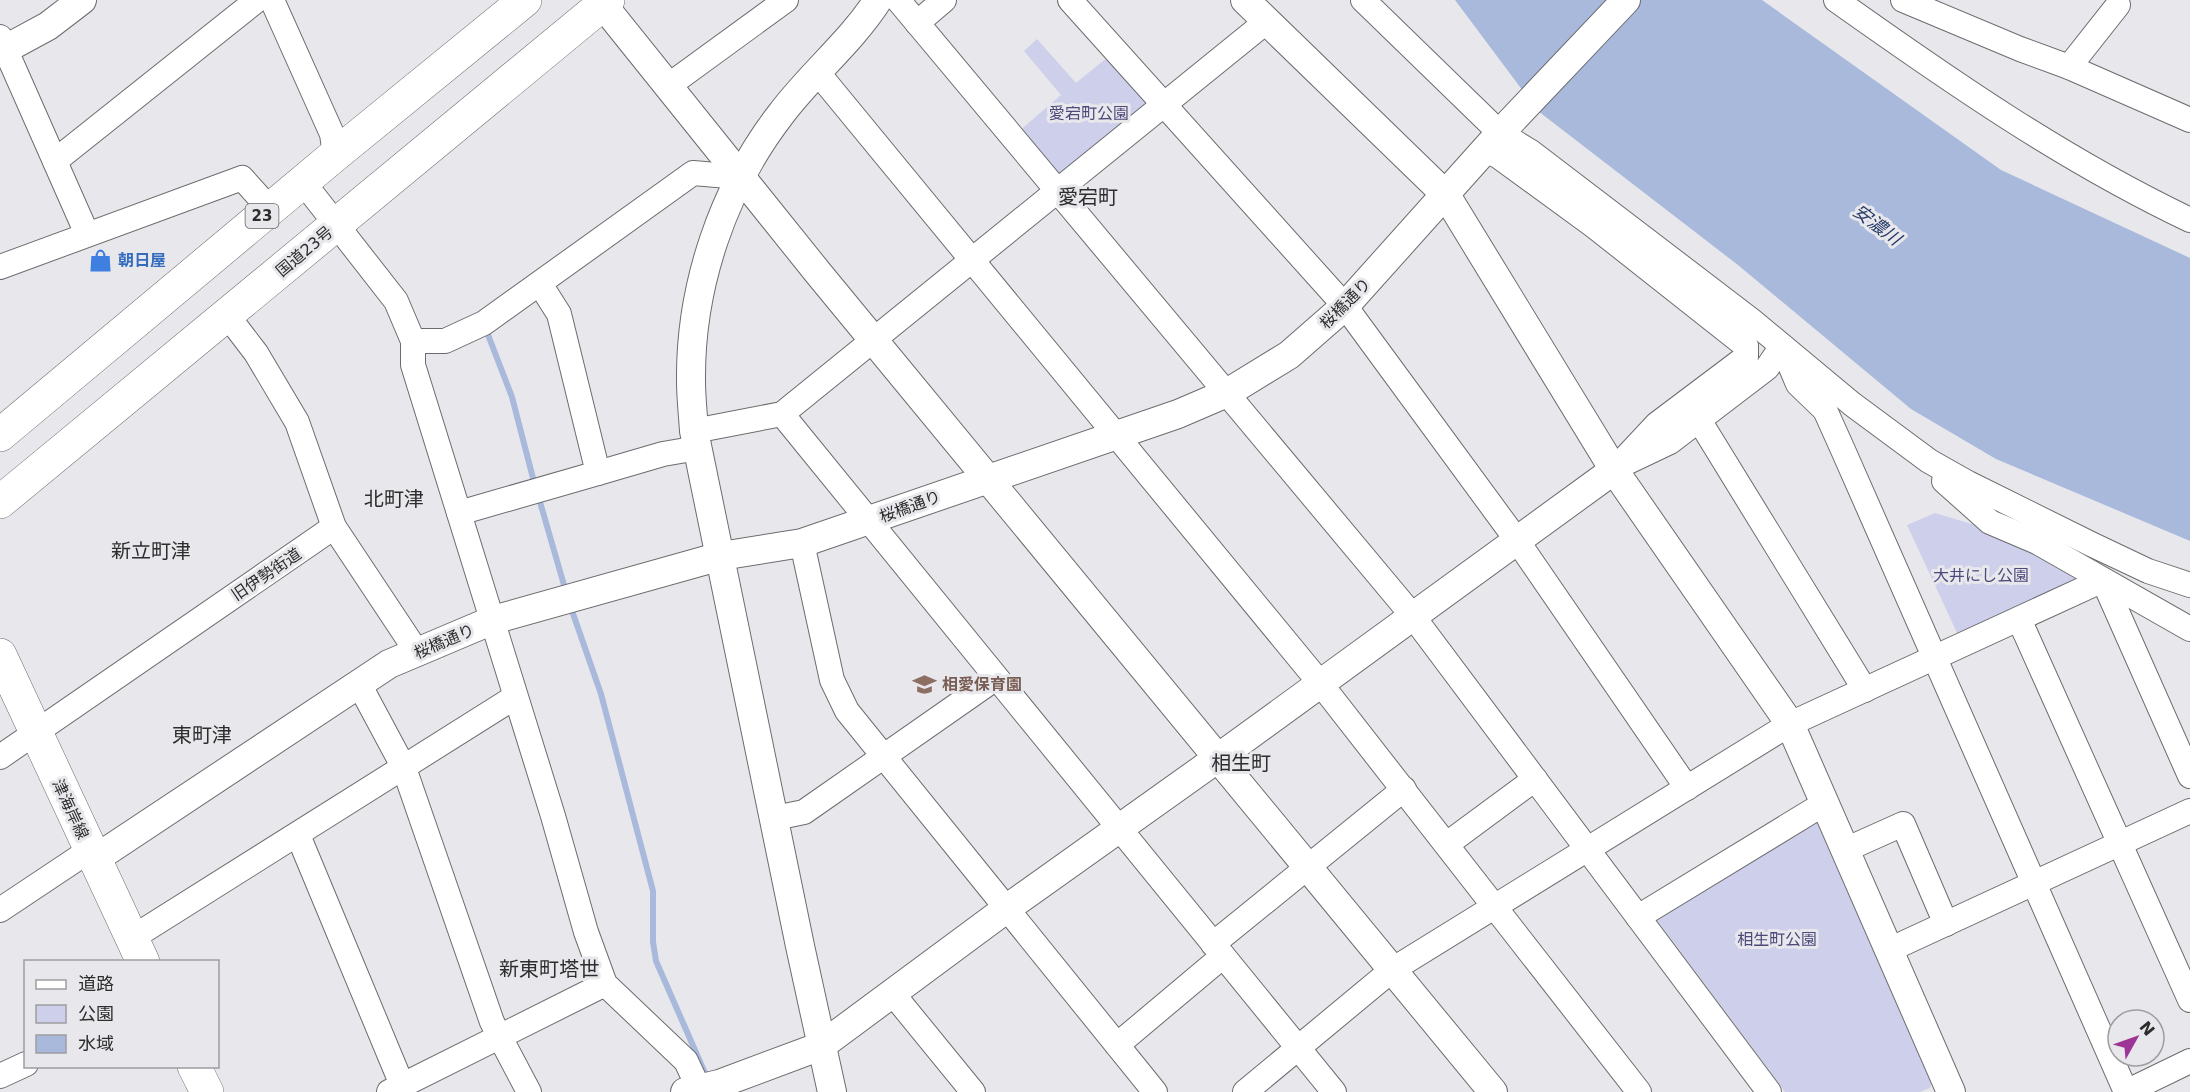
<svg xmlns="http://www.w3.org/2000/svg" width="2190" height="1092" font-family="'DejaVu Sans','Noto Sans JP',sans-serif">
<rect width="100%" height="100%" fill="#e8e8ec"/>
<g fill="#cecfeb">
<polygon points="1037,39 1076,83 1109,56 1147,99 1147,108 1064,175 1054,174 1018,132 1061,95 1024,51"/>
<polygon points="1935,513 2002,533 2080,575 2078,581 1958,635 1907,525"/>
<polygon points="1808,820 1817,823 1932,1082 1930,1088 1920,1092 1785,1092 1657,920 1657,914"/>
</g>
<polygon fill="#a8b9dc" points="1455,0 1762,0 2001,170 2190,258 2190,541 1996,459 1911,409 1738,265 1538,111"/>
<g fill="none" stroke-linecap="round" stroke-linejoin="round">
<g stroke="#a8b9dc" stroke-width="6">
<polyline points="485,327 512,397 535,486"/>
<polyline points="538,495 566,592"/>
<polyline points="570,605 601,694 653,891 653,942 656,961 705,1073"/>
</g>
<defs>
<g id="minor">
<polyline points="272,0 332,134 335,155"/>
<polyline points="898,0 1412,615 1769,1092"/>
<polyline points="1070,0 1345,306 1516,539 1687,788"/>
<polyline points="1363,0 1500,133 1531,152 1751,320 1852,404 1929,461 1968,483 2093,545 2148,571 2190,585"/>
<path d="M1836,0C1950,81 2064,160 2190,220"/>
<polyline points="1903,0 2020,49 2069,67 2190,120"/>
<polyline points="917,23 944,0"/>
<polyline points="0,37 87,234"/>
<polyline points="2069,67 2118,5"/>
<polyline points="818,73 1320,683 1639,1092"/>
<polyline points="668,86 786,0"/>
<polyline points="1485,150 1498,156 1594,226 1746,346 1746,357 1657,424 1614,470"/>
<polyline points="55,161 257,0"/>
<polyline points="303,182 396,301 413,341 413,365 553,816 586,932 605,984 686,1061 699,1089"/>
<polyline points="0,267 242,178 270,209"/>
<polyline points="227,315 256,353 297,422 334,527 417,652"/>
<polyline points="413,341 445,341 484,323 693,173 740,177"/>
<polyline points="1784,351 1798,384 1825,410 1843,450 2126,1092"/>
<polyline points="782,414 1334,1092"/>
<polyline points="1699,420 1865,690"/>
<polyline points="694,431 782,414 1267,21"/>
<polyline points="1628,462 1670,442 1767,368 1782,346"/>
<polyline points="598,473 663,454 698,448"/>
<polyline points="1944,481 1990,522 2037,542 2190,629"/>
<polyline points="459,513 598,473 559,314 540,284"/>
<polyline points="802,543 832,680 847,711 1155,1092"/>
<polyline points="2019,619 2190,1000"/>
<polyline points="359,684 404,768 492,1022 529,1092"/>
<polyline points="0,757 334,527"/>
<polyline points="775,818 804,812 996,678"/>
<polyline points="298,835 402,1085"/>
<polyline points="1447,844 1535,779"/>
<polyline points="1845,850 1903,824 1946,924"/>
<polyline points="0,910 90,850"/>
<polyline points="1638,917 1825,803"/>
<polyline points="132,938 515,697"/>
<polyline points="1213,944 1404,789"/>
<polyline points="1889,950 2190,811"/>
<polyline points="893,994 973,1092"/>
<polyline points="1117,1045 1223,956"/>
<polyline points="0,1076 26,1064"/>
<polyline points="389,1092 605,984"/>
<polyline points="1245,1092 1392,970 1790,724 2103,580 2190,776"/>
<polyline points="2126,1092 2190,1061"/>
</g>
<g id="tertiary">
<polyline points="599,0 819,274 1493,1092"/>
<polyline points="1245,0 1446,195 1614,470 1790,724 1951,1092"/>
<polyline points="0,52 48,26 82,0"/>
<polyline points="95,859 389,664 493,620 721,556 802,543 1178,414 1227,393 1289,355 1345,306 1500,133 1626,0"/>
<polyline points="685,1092 719,1084 821,1046 1006,909 1218,758 1614,470"/>
<path d="M832,1092L800,946L694,431C693,414 691,398 691,381C690,286 723,189 781,114C811,74 851,42 878,0"/>
</g>
<g id="secondary">
<polyline points="0,655 143,962"/>
<polyline points="194,1066 207,1092"/>
</g>
<g id="trunk">
<polyline points="0,435 335,155 525,0"/>
<polyline points="0,502 608,0"/>
</g>
</defs>
<use href="#minor" stroke="#6c6c6f" stroke-width="26"/>
<use href="#tertiary" stroke="#6c6c6f" stroke-width="30"/>
<use href="#secondary" stroke="#6c6c6f" stroke-width="34"/>
<use href="#trunk" stroke="#6c6c6f" stroke-width="34"/>
<use href="#minor" stroke="#fff" stroke-width="24"/>
<use href="#tertiary" stroke="#fff" stroke-width="28"/>
<use href="#secondary" stroke="#fff" stroke-width="33"/>
<use href="#trunk" stroke="#fff" stroke-width="33"/>
</g>
<defs>
<symbol id="shop-bare" viewBox="-9 -9 18 18"><path d="M-5-2.5h2.3a2.7 3.5 0 0 1 5.4 0H5L5.5 6h-11ZM-1.5-2.5h3a1.5 2.3 0 0 0-3 0Z" fill="#3f7fe0" stroke="#e8e8ec" stroke-width="2.5" paint-order="stroke"/></symbol>
<symbol id="school-bare" viewBox="-9 -9 18 18"><path d="M0-5L7-2L0 1L-7-2ZM-4 1L0 2.5L4 1V4Q0 6-4 4Z" fill="#8d6e63" stroke="#e8e8ec" stroke-width="2.5" paint-order="stroke"/></symbol>
</defs>
<g fill-rule="evenodd">
<use href="#shop-bare" x="84" y="244" width="33" height="33"/>
<use href="#school-bare" x="908" y="668" width="33" height="33"/>
</g>
<g text-anchor="middle" stroke-width="6" stroke-linejoin="round" paint-order="stroke">
<rect fill="#e8e8ec" stroke="#656567" stroke-width="1.5" x="245.5" y="204" width="33" height="24" rx="4.5"/>
<g font-size="15" font-weight="bold" fill="#2d2d2e">
<text x="262" y="221">23</text>
</g>
<g font-size="16" fill="#4c497c" stroke="#e8e8ec">
<text x="1089" y="119">愛宕町公園</text>
<text x="1981" y="581">大井にし公園</text>
<text x="1777" y="945">相生町公園</text>
</g>
<g font-size="16" fill="#2d2d2e" stroke="#e8e8ec">
<text transform="translate(304 251) rotate(-40)" y="6">国道23号</text>
<text transform="translate(1345 303) rotate(-45)" y="6">桜橋通り</text>
<text transform="translate(910 506) rotate(-20)" y="6">桜橋通り</text>
<text transform="translate(266 574) rotate(-34)" y="6">旧伊勢街道</text>
<text transform="translate(444 641) rotate(-23)" y="6">桜橋通り</text>
<text transform="translate(71 809) rotate(65)" y="6">津海岸線</text>
</g>
<g font-size="16" font-weight="bold" fill="#366cbe" stroke="#e8e8ec" text-anchor="start">
<text x="118" y="266">朝日屋</text>
</g>
<g font-size="16" font-weight="bold" fill="#785e54" stroke="#e8e8ec" text-anchor="start">
<text x="942" y="690">相愛保育園</text>
</g>
<g font-size="18" font-style="italic" fill="#273b69" stroke="#e8e8ec">
<text transform="translate(1877 225) rotate(37)" y="6">安濃川</text>
</g>
<g font-size="20" fill="#2d2d2e" stroke="#e8e8ec">
<text x="1088" y="204">愛宕町</text>
<text x="394" y="506">北町津</text>
<text x="151" y="558">新立町津</text>
<text x="202" y="742">東町津</text>
<text x="1241" y="770">相生町</text>
<text x="549" y="976">新東町塔世</text>
</g>
</g>
<rect x="24" y="960" width="195" height="108" fill="#e8e8ec" stroke="#9d9da0" stroke-width="1.5"/>
<rect x="36" y="980" width="30" height="9" fill="#ffffff" stroke="#9d9da0" stroke-width="1.5"/>
<text x="78" y="990" font-size="18" fill="#2d2d2e">道路</text>
<rect x="36" y="1005" width="30" height="18" fill="#cecfeb" stroke="#9d9da0" stroke-width="1.5"/>
<text x="78" y="1020" font-size="18" fill="#2d2d2e">公園</text>
<rect x="36" y="1035" width="30" height="18" fill="#a8b9dc" stroke="#9d9da0" stroke-width="1.5"/>
<text x="78" y="1050" font-size="18" fill="#2d2d2e">水域</text>
<g transform="translate(2136 1038) rotate(50)"><circle r="28" fill="#e8e8ec" stroke="#9d9da0" stroke-width="1.5"/>
<path d="M0-4.5L10 22L0 15L-10 22Z" fill="#9e3496"/>
<text y="-9" font-size="16" font-weight="bold" text-anchor="middle" fill="#2d2d2e">N</text>
</g>
</svg>
